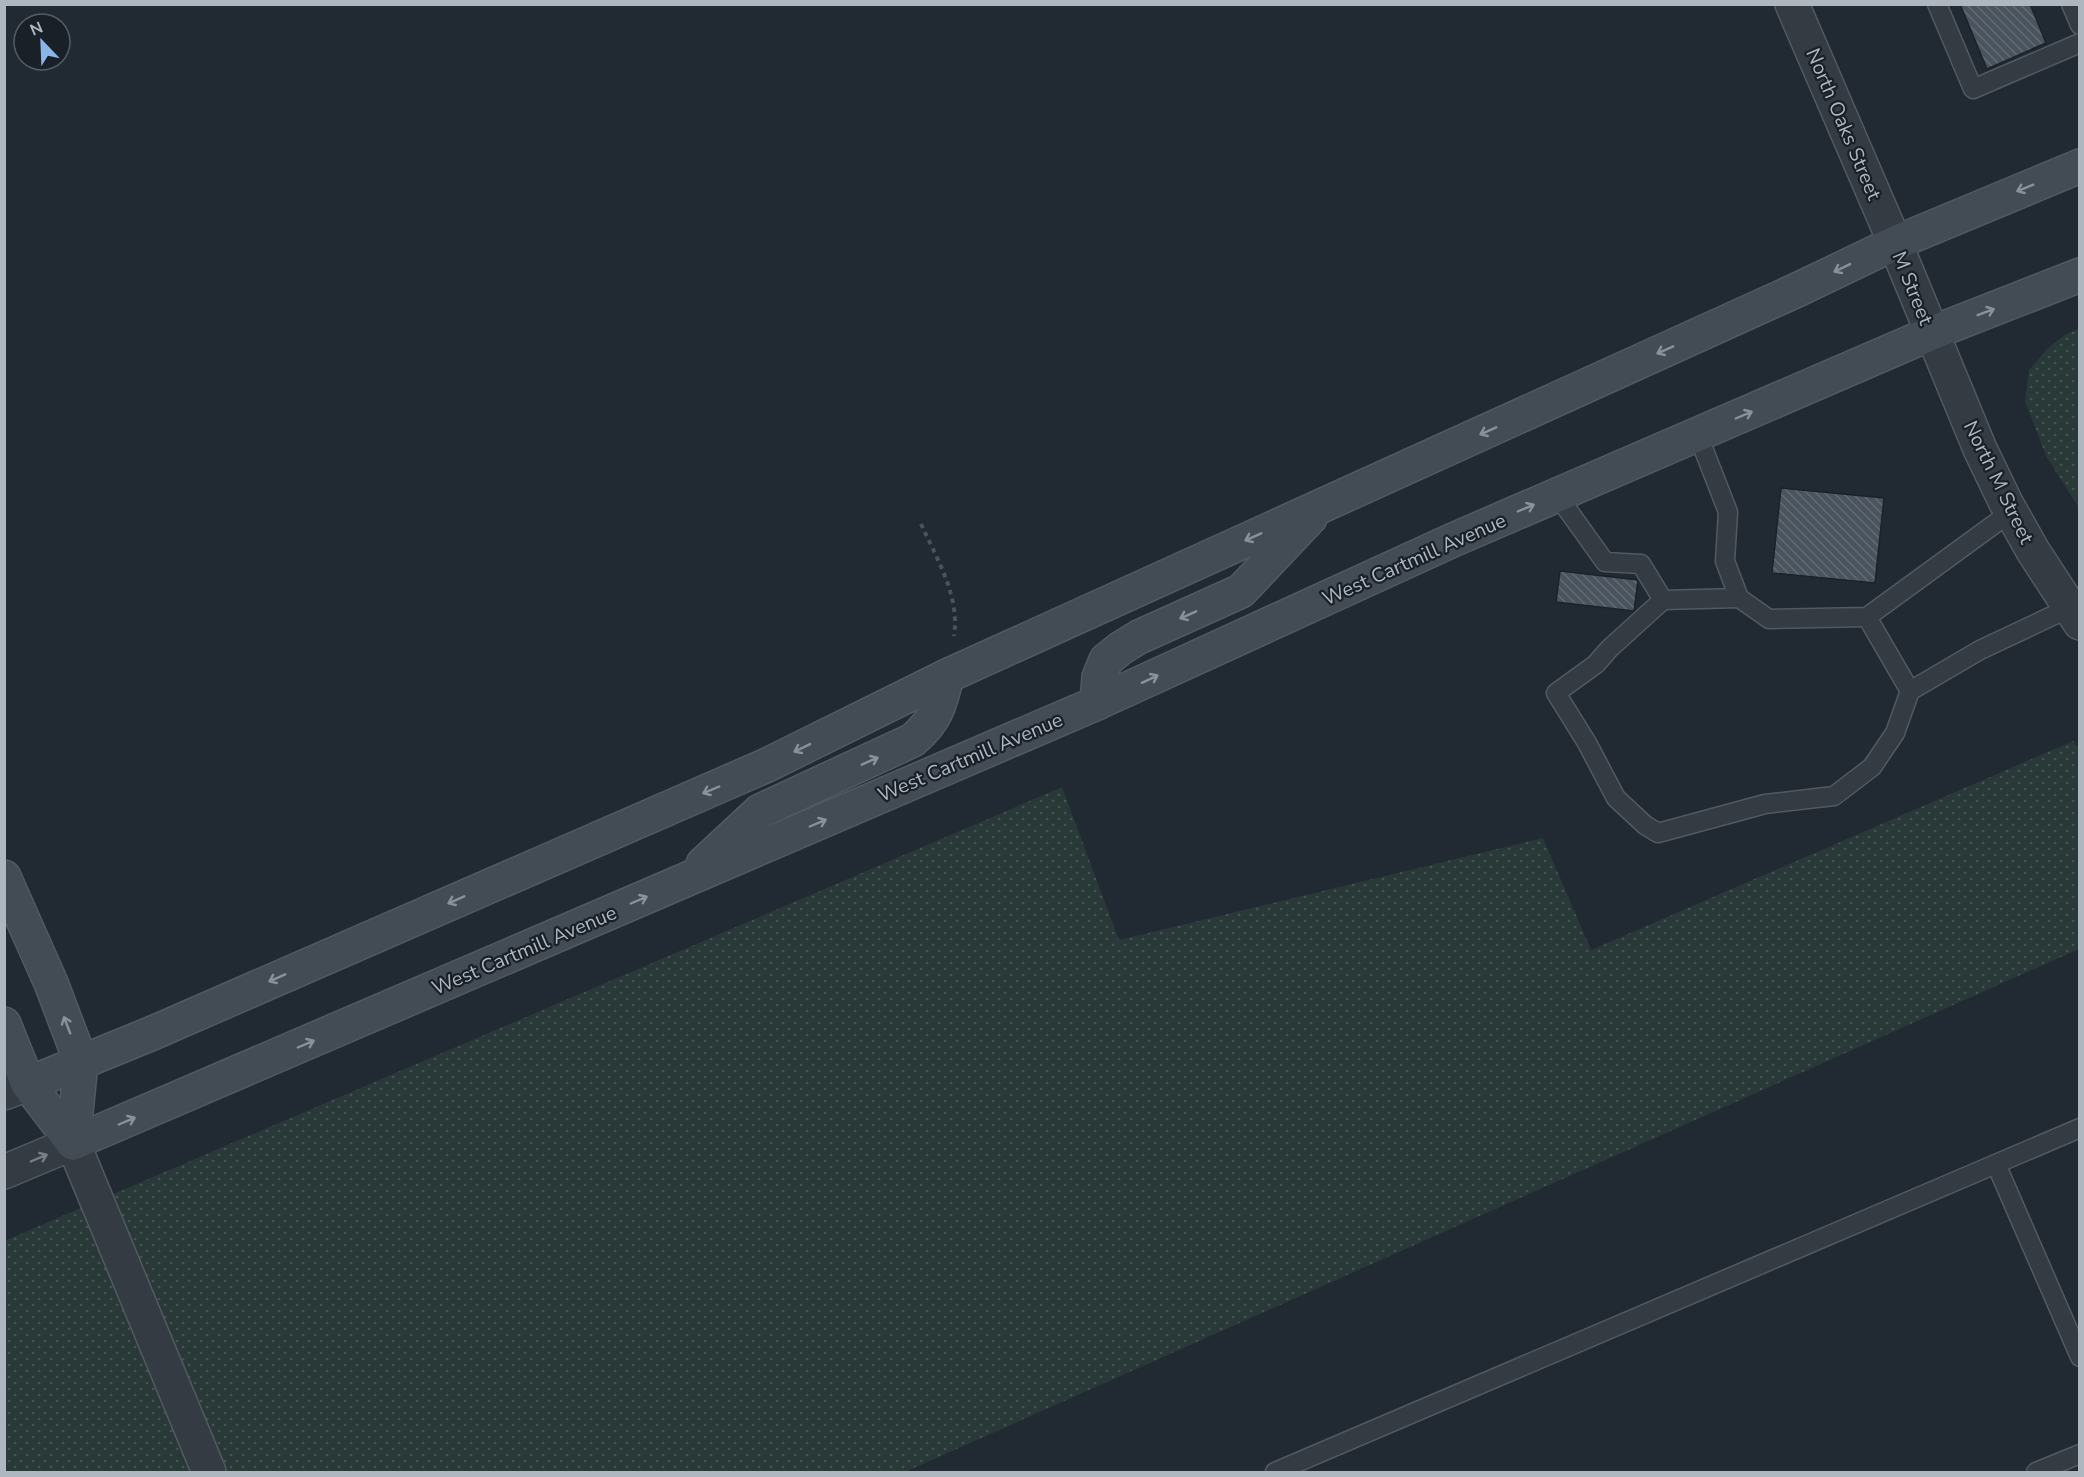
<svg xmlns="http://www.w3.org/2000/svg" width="2084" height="1477" font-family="'Nunito Sans',sans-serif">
<defs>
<pattern id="grass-dots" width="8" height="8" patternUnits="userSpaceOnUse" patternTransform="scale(1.5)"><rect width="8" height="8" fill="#293938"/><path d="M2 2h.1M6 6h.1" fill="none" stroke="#465353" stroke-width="1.8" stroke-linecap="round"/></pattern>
<pattern id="building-back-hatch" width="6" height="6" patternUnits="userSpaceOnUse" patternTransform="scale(1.5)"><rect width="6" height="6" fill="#4a545e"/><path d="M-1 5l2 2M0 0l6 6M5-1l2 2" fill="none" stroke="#626a73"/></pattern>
</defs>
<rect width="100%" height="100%" fill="#212932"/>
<g fill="url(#grass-dots)">
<polygon points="2079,329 2079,508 2046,456 2025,401 2029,370 2048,348 2066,334"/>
<polygon points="2073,741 2079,748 2079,949 905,1472 5,1472 4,1241 1062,787 1119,940 1543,838 1591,950"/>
</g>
<g fill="url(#building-back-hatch)" stroke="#1c2229" stroke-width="1.5">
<polygon points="1960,4 2030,4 2046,43 1987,69"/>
<polygon points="1781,488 1884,498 1875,583 1772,573"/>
<polygon points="1560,571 1638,580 1634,611 1556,602"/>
</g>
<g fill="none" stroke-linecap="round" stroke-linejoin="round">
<defs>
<g id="service">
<polyline points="1937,4 1973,89 2080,43"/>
<polyline points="2071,4 2080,25"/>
<polyline points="1698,435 1728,512 1725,561 1739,598 1769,619 1867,617 2011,512"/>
<polyline points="1557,495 1605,562 1641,564 1663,600 1609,649 1596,664 1556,693 1587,743 1616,798 1645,825 1658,833 1765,804 1834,796 1872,767 1895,733 1910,691 1980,650 2069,608"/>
<polyline points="1663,600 1739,598"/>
<polyline points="1867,617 1910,691"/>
<polyline points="1996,1164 2080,1357"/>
<polyline points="1275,1472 2080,1128"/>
<polyline points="2036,1472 2080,1454"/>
</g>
<polyline id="minor" points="73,1143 209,1472"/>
<g id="tertiary">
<polyline points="1792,4 1895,243 1980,449 2006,503 2033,551 2080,623"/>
<polyline points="4,1093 28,1084"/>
<polyline points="4,1172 73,1143"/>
</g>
<g id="secondary">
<polyline points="1097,703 1099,677 1106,660 1121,648 1139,637 1241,591 1310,518"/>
<path d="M703,864L760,811L913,740C936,720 940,705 947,676"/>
<polyline points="4,877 51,983 81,1062 73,1143"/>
<polyline points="4,1024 28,1084 73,1143"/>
<polyline points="28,1084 155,1032 765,766 947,676 1797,290 1895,243 2080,166"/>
<polyline points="73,1143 1097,703 1453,540 1932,333 2080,275"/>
</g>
</defs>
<use href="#service" stroke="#525961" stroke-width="21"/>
<use href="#minor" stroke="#525961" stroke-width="36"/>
<use href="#tertiary" stroke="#525961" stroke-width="36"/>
<use href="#secondary" stroke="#525961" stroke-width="36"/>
<path stroke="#465658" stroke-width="4" stroke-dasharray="4.5 4.5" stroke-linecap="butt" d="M921,524C937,559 960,596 954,636"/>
<use href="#service" stroke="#343b43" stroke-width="18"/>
<use href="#minor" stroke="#343b43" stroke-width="33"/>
<use href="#tertiary" stroke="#343b43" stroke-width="33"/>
<use href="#secondary" stroke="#434b55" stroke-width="33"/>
</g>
<defs><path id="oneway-shaft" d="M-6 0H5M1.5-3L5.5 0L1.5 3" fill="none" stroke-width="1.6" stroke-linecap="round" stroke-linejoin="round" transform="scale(1.5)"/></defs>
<g stroke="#89919b">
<use href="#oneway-shaft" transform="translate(2025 188) rotate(158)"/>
<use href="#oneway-shaft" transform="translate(1842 268) rotate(154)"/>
<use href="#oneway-shaft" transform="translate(1986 312) rotate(-21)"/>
<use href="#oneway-shaft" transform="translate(1665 350) rotate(156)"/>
<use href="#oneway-shaft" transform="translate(1744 415) rotate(-23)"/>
<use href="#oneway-shaft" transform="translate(1488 431) rotate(156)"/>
<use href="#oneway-shaft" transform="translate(1526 508) rotate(-23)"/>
<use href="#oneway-shaft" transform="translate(1253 537) rotate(156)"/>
<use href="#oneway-shaft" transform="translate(1188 615) rotate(156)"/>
<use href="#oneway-shaft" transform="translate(1150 679) rotate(-25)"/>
<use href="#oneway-shaft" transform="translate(802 748) rotate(154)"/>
<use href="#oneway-shaft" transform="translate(870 761) rotate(-24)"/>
<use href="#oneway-shaft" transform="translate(711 790) rotate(157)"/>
<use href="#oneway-shaft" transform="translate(818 823) rotate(-23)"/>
<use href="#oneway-shaft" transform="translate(456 900) rotate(156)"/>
<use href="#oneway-shaft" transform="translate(639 900) rotate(-23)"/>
<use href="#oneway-shaft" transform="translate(277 978) rotate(156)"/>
<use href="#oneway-shaft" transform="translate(67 1025) rotate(-111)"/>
<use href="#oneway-shaft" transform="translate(306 1044) rotate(-23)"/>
<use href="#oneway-shaft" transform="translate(127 1121) rotate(-23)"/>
</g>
<use stroke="#777f88" href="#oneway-shaft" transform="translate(39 1158) rotate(-23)"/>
<g text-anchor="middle" stroke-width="4.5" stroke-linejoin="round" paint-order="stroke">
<g font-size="20" fill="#aeb6c0" stroke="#1a2027">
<text transform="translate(1844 124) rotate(67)" y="7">North Oaks Street</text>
<text transform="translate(1913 288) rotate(68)" y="7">M Street</text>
<text transform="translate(1999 482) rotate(64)" y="7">North M Street</text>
<text transform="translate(1414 559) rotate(-24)" y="7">West Cartmill Avenue</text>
<text transform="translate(970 757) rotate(-23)" y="7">West Cartmill Avenue</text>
<text transform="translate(524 950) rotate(-23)" y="7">West Cartmill Avenue</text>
</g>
</g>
<rect width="2084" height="1477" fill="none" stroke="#aeb6c0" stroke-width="12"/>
<g transform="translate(42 42) rotate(337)"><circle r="28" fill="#1a2027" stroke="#555c64" stroke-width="1.5"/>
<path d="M0-4.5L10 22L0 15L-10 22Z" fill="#8bb4e8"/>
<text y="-9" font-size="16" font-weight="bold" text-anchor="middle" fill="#aeb6c0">N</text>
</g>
</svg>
